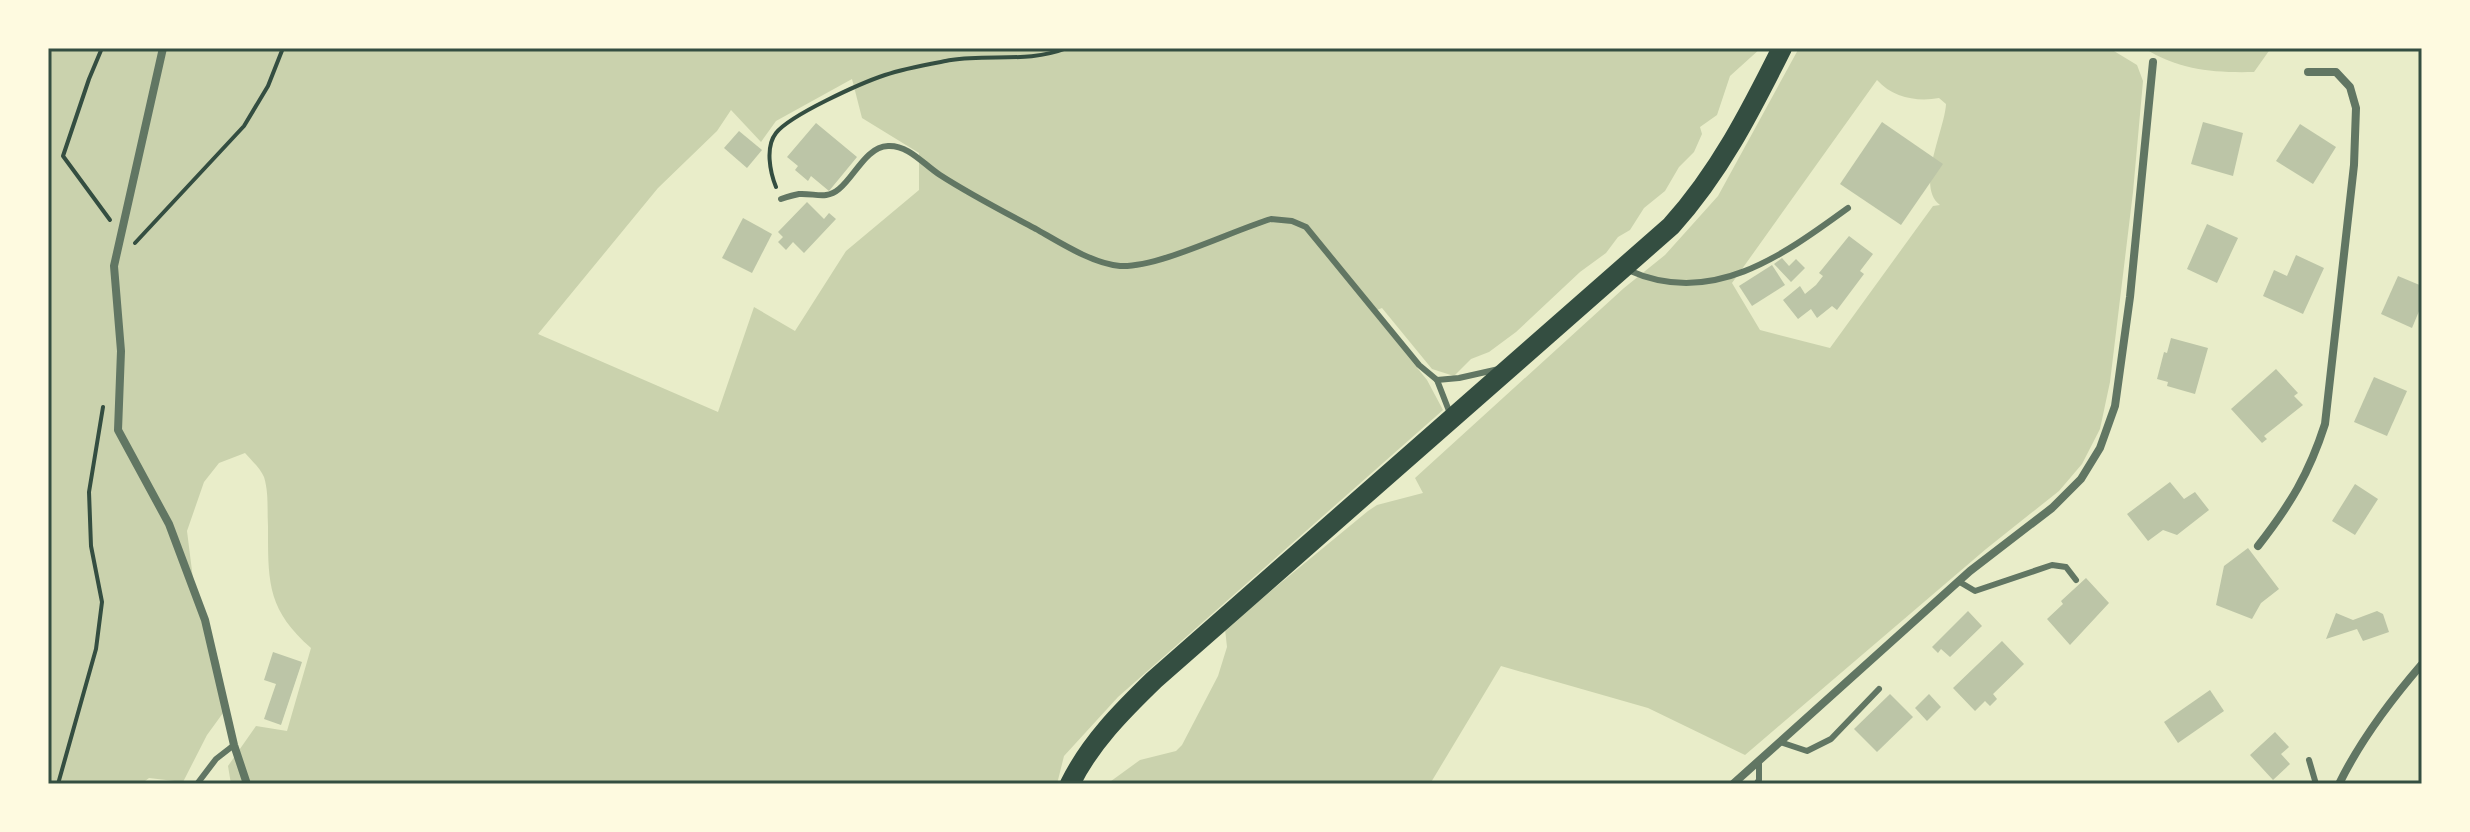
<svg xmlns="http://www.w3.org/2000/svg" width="2470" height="832" font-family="Literata,serif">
<rect width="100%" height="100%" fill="#e9edc9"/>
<g fill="#cad2ad" fill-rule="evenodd">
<path d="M48,48H1761L1730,76L1717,115L1700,127L1702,134L1694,152L1679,167L1665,191L1644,208L1630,230L1618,237L1606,253L1580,272L1516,332L1489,352L1471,359L1454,376L1432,369L1382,308L1372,312L1427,380L1443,410L1118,697L1064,756L1057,784H231L228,766L256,726L287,731L311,648C267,609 268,582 268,526C267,510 269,493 264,477C260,468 251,460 245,453L219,463L204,482L187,531L194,587L219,662L224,688L223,713L207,735L183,782L149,778L141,784H48ZM852,79L862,118L919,153V190L846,251L795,331L754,307L718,412L538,334L658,188L717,131L731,110L761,142L776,121Z"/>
<path d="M1799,48H2109L2137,65L2143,81L2133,192L2110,382L2100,429L2082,464L2059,491L1986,549L1745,755L1648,708L1501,666L1430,784H1107L1140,760L1176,751L1182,745L1218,676L1227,647L1225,629L1368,511L1377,505L1423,493L1415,478L1624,288L1665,255L1718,196ZM1877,80C1893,98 1918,102 1939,98L1946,104C1945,129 1915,187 1940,205L1933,206L1830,348L1760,330L1732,283Z"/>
<path d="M2144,48H2271L2254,72C2214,73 2178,70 2144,48Z"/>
</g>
<g fill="#bcc5a7">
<polygon points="1882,122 1943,164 1901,225 1840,184"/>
<polygon points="2203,122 2243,133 2233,176 2191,164"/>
<polygon points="816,123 857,157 829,191 811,176 808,181 795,170 798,166 787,157"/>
<polygon points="2300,124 2336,147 2313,184 2276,161"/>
<polygon points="739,131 762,150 747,168 724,148"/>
<polygon points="807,202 824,219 829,213 836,219 804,253 793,242 786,250 778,242 783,237 778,232"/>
<polygon points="743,218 772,234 752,273 722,258"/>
<polygon points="2207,224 2238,238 2217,283 2187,269"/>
<polygon points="1849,236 1873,254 1860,271 1864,274 1837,310 1832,306 1817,318 1811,309 1798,319 1783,300 1800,286 1805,294 1816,285 1823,276 1819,273"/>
<polygon points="2296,255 2324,268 2303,314 2263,296 2274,270 2287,276"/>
<polygon points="1782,258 1789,266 1796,259 1805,268 1791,282 1774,264"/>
<polygon points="1772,265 1785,285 1752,306 1739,286"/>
<polygon points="2398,276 2422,286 2422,304 2412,328 2381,314"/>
<polygon points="2171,338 2208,348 2195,394 2167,386 2168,382 2157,379 2164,352 2167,353"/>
<polygon points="2276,369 2298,393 2294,396 2303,405 2264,436 2267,439 2262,443 2231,409"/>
<polygon points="2374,377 2407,391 2387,436 2354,422"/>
<polygon points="2170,482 2184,499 2195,492 2209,510 2177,535 2163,530 2148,541 2127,514"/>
<polygon points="2355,484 2378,499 2355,535 2332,521"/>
<polygon points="2248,548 2279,589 2261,603 2252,619 2216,605 2224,566"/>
<polygon points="2086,578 2109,603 2070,645 2047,619 2063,604 2061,601"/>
<polygon points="1968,611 1982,626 1950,657 1941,649 1938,653 1932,647"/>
<polygon points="2377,611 2383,614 2389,632 2363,641 2357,629 2326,639 2336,613 2353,620"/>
<polygon points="2002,641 2024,664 1993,694 1997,699 1990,706 1985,701 1975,711 1953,688"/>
<polygon points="273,652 302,662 281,725 264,719 276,684 264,680"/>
<polygon points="2210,690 2224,711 2178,743 2164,722"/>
<polygon points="1890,694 1913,717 1877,752 1854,729"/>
<polygon points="1929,694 1941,707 1927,721 1915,708"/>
<polygon points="2275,732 2289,747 2281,754 2290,764 2273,780 2250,755"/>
</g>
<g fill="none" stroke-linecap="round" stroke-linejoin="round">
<g stroke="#344e41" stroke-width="4">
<polyline points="102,48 89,79 63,156 110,220"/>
<path d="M776,187C770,172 765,147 776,133C790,115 861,83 885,75C905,68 930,64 951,60C990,54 1029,63 1067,48"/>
<polyline points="135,243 244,126 268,86 283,48"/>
<polyline points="58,784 96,649 102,602 91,546 89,492 103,407"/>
</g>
<g stroke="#617663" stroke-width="6">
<path d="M781,199C787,197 793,195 799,194C815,193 826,200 839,189C855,176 866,147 888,146C909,145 923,164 940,175C971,195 1004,212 1036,229C1059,242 1093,264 1120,266C1158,268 1231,231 1271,219L1292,221L1306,227L1419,365L1437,380L1459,378L1499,369"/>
<path d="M1628,270C1711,308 1782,256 1848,208"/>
<polyline points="1437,380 1451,416"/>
<polyline points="1958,581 1975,591 2052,565 2066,567 2076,580"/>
<polyline points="1780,742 1807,751 1831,739 1879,689"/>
<polyline points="2309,760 2316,784"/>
<polyline points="197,784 216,759 234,745"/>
<polyline points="1756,784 1759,780 1759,761"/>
</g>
<g stroke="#617663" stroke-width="8">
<polyline points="163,48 114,266 121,351 118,430 169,524 205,620 234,745 247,784"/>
<path d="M2258,546C2290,505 2309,474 2325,424L2354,165L2356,108L2350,87L2336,72H2308"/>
<polyline points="1733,784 1970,571 2052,508 2081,479 2100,448 2115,406 2130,297 2153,62"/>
<path d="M2339,784C2361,739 2390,701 2422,664"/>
</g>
<path stroke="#344e41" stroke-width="20" d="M1070,784C1090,743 1122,711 1154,680L1671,226C1719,173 1750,112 1782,48"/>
</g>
<rect width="2470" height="832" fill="none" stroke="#fefae0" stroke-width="100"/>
<rect x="50" y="50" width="2370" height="732" fill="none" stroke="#344e41" stroke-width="3"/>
</svg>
